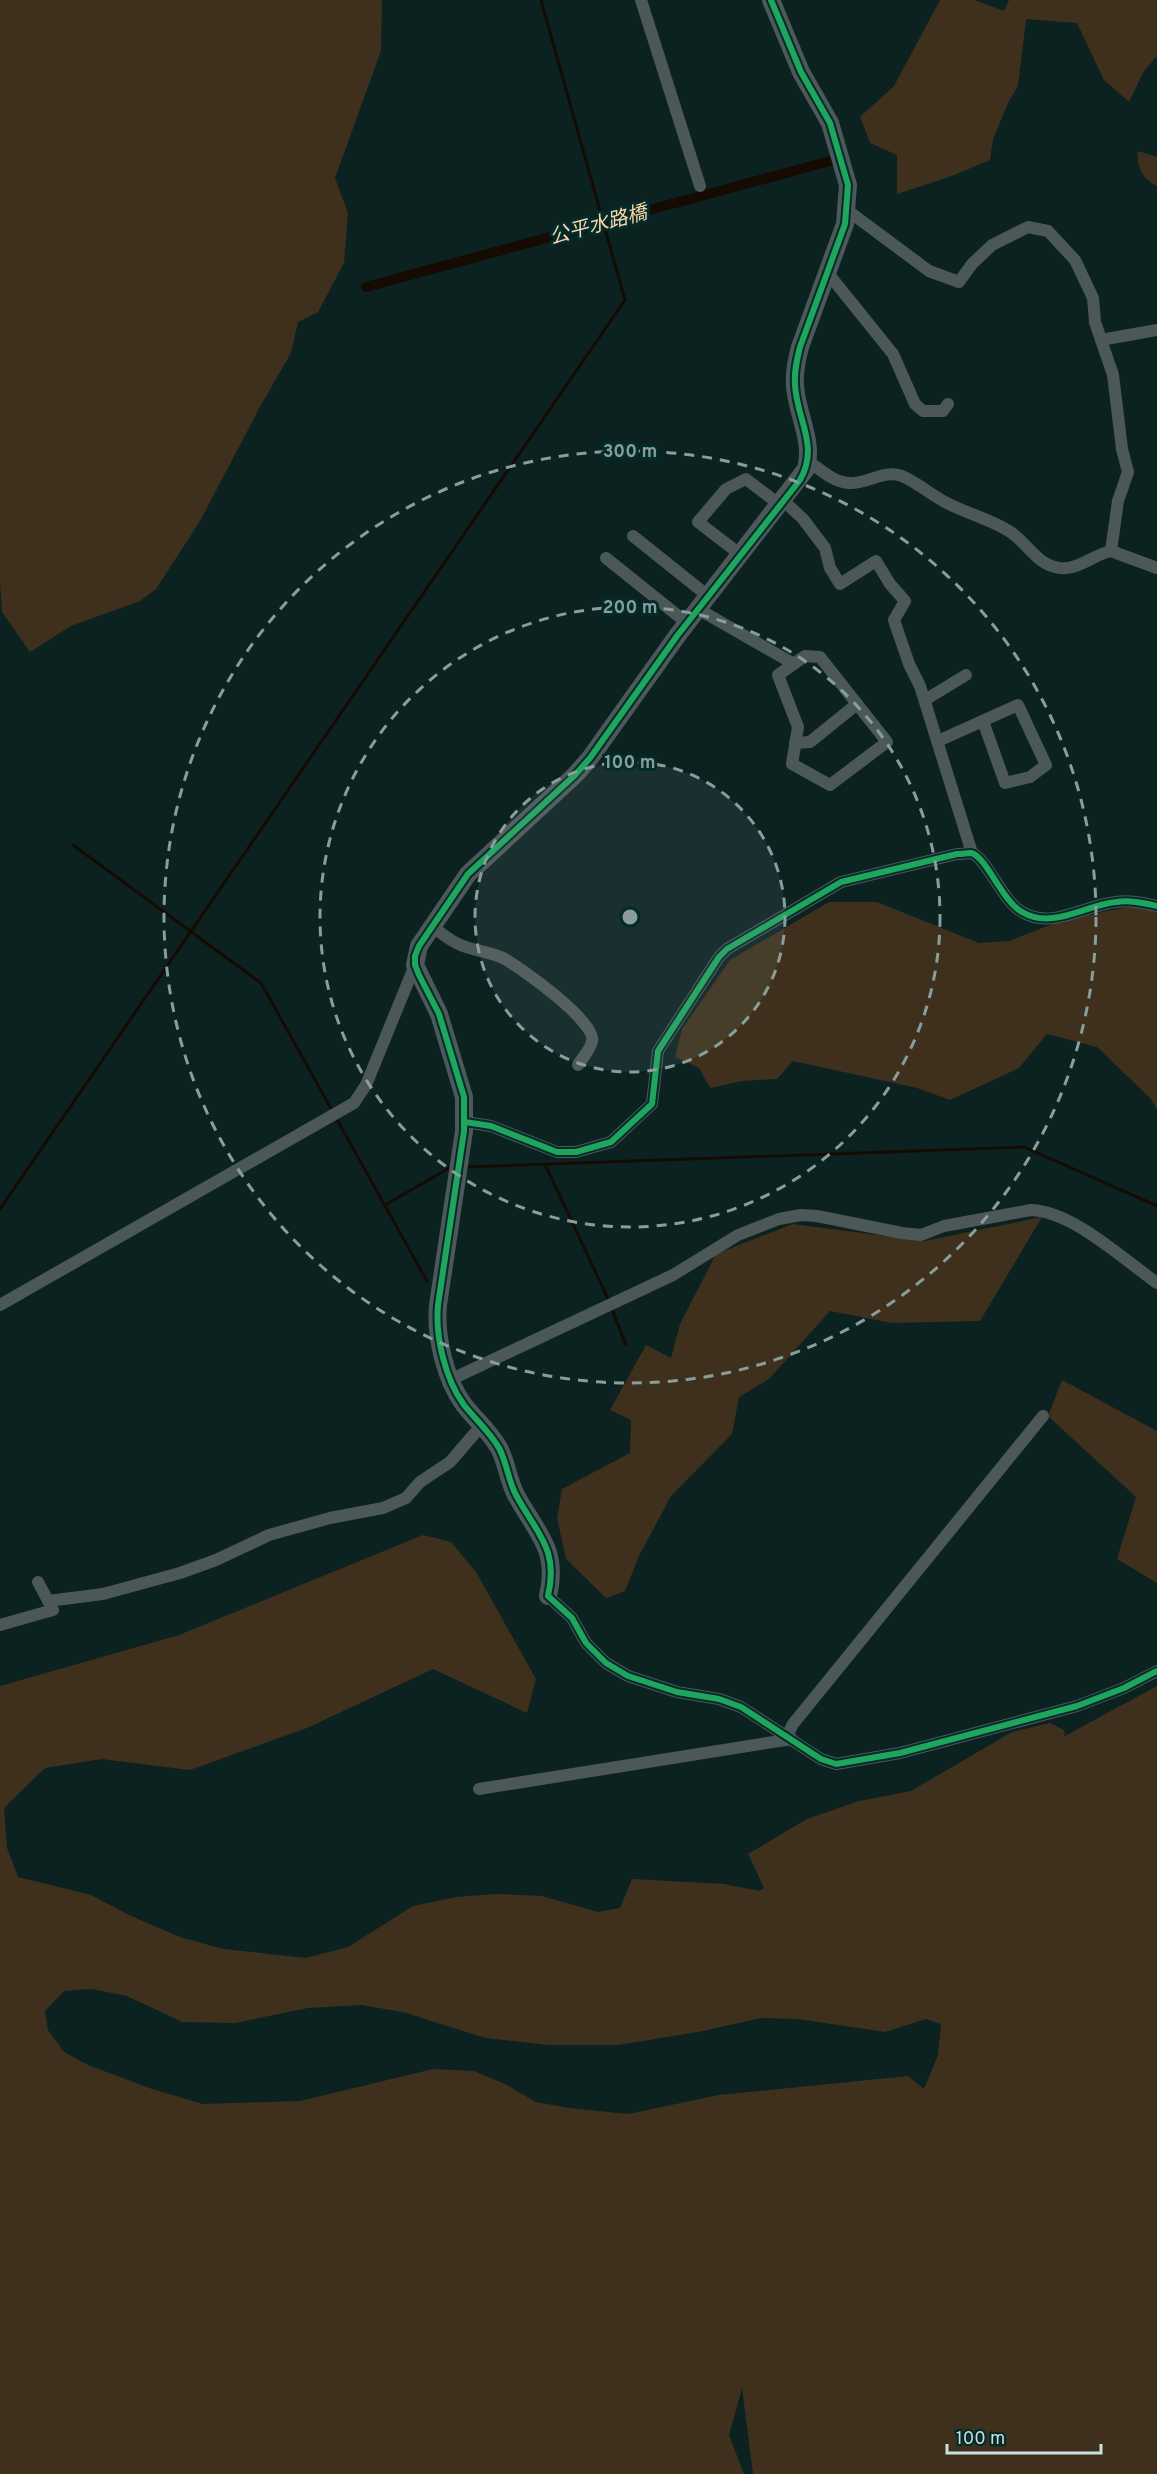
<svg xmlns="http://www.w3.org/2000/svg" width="1157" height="2474" font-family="Overpass,'Noto Sans JP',sans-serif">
<rect width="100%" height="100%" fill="#0b2221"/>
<g fill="#3e301c" fill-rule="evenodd">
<polygon points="0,0 382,0 381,51 335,178 348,213 344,263 318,312 298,322 291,353 261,405 200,521 156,589 140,601 71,626 30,652 2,612 0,582"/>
<polygon points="940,0 974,0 1004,11 1009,0 1157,0 1157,56 1144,71 1129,102 1104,80 1077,23 1026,19 1018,86 1009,101 993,139 990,160 952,176 897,194 897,155 870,143 860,117 894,86"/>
<path d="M1138,151L1157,157V186C1143,180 1136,166 1138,151Z"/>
<polygon points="829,902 877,902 979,943 1009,941 1055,923 1107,911 1157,902 1157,1109 1150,1098 1097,1047 1047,1034 1019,1068 950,1100 917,1088 793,1061 777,1079 742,1081 710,1088 699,1068 675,1057 682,1029 730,960"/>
<polygon points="1042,1217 980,1321 892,1323 830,1311 769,1379 739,1397 732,1434 671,1496 639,1556 625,1591 606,1598 566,1559 557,1518 562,1489 630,1453 631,1420 610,1410 646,1345 671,1358 680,1324 716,1254 793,1224 924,1241"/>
<polygon points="1062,1380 1157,1431 1157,1583 1117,1559 1136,1497 1048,1416"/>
<path d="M423,1535L451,1542L476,1572L536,1679L527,1713L433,1669L307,1728L190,1770L102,1759L45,1768L4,1808L7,1848L18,1877L91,1895L129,1915L180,1937L223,1949L306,1958L348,1947L413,1906L456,1897L496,1894L542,1896L598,1912L620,1908L632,1879L724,1884L759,1891L764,1888L748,1854L807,1819L859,1801L911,1791L1012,1732L1050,1723L1064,1730L1065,1736L1157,1686V2474H753L742,2388L729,2435L744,2474H0V1686L179,1635ZM92,1989L127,1996L182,2022L235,2023L308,2008L361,2005L403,2012L485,2038L548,2045H618L698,2032L761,2018L798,2019L885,2032L926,2019L941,2024L938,2055L924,2089L908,2076L719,2095L628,2114L569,2108L536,2102L505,2084L474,2071L433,2069L300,2101L203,2104L152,2089L88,2065L64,2052L48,2030L45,2011L64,1991Z"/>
</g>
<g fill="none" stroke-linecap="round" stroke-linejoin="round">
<g stroke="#150b03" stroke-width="3">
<polyline points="73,845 261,983 333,1112"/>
<polyline points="336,1118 427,1281"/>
<polyline points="545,1164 609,1301"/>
<polyline points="467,1167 1024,1147 1157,1206"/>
<polyline points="385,1205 451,1167"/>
<polyline points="0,1209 625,300 541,0"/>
<polyline points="611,1307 626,1345"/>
</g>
<polyline stroke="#150b03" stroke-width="10" points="366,287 830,161"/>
<g stroke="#4c5857" stroke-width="12">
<polyline points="641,0 700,186"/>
<polyline points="847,210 929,271 959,282 972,264 992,245 1028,227 1048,231 1075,260 1093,298 1095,322 1113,375 1122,449 1128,472 1118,501 1111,551"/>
<polyline points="827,272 893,354 915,404 923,411 943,411 948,404"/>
<polyline points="1101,340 1157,330"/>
<path d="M808,461C820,469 833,482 848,483C867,485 883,469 902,476C918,483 930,494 945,502C967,514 992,519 1012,533C1026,543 1037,563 1055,567C1075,573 1092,555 1111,551L1157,568"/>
<polyline points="784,501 803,519 825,548 830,568 840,584 876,561 890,584 905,601 894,620 909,664 920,686 972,853"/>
<polyline points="633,536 708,596"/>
<polyline points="741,555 698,522 726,489 746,479 780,505"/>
<polyline points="606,558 687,623"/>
<polyline points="698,609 794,664"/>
<polygon points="805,656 820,657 887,742 830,785 792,764 798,727 778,675"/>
<polyline points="925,700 966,675"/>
<polyline points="938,741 1018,705 1046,765 1030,777 1005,783 983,721"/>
<polyline points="795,743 810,742 857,704"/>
<path d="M432,926C441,933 451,942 463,946C476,951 490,952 503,958C520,967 597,1022 592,1041C591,1049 582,1058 578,1065"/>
<path d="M465,1122L491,1126L557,1152H576L611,1142L652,1104L658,1051L719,957L727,949L841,882L957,854C962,854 967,853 971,853C986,856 1002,901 1022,912C1052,930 1085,905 1116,902C1130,900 1143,903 1157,906"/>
<polyline points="0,1305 354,1103 366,1085 415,965"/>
<path d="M452,1379L673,1275L738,1235L779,1219L801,1215L817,1216L902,1233L921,1235L944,1226L1031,1210C1072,1211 1123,1259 1157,1283"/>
<polyline points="548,1596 572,1618 586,1643 606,1663 628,1676 677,1692 719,1699 741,1707 821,1759 836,1764 900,1753 1077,1706 1124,1688 1157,1671"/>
<polyline points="48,1601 103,1594 180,1573 216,1560 269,1535 330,1518 383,1508 406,1498 420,1482 450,1462 481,1426"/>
<polyline points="0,1625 53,1610 38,1582"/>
<polyline points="787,1736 793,1724 1043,1416"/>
<polyline points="479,1789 792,1739"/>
</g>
<path stroke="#4c5958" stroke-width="18" d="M548,1596C559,1549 537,1534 516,1495C508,1480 507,1463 499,1448C490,1432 475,1419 464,1405C445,1379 435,1336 438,1305L464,1131V1097L439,1014L415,965L419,946L468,874L575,775L590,758L677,636L806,469C813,443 800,420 796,394C793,378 796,363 800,347L845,224L848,185L830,123L801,72L771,0"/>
<defs>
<g id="cycleway">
<path d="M771,0L801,72L830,123L848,185L845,224L800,347C797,359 794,371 795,384C796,419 820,445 800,480L677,636L590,758L575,775L468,874L419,946L415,956V965L419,975L439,1014L464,1097V1131L438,1305C435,1336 445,1379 464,1405C475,1419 490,1432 499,1448C507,1463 508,1480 516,1495C537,1534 559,1549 548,1596L572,1618L586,1643L606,1663L628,1676L677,1692L719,1699L741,1707L821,1759L836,1764L900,1753L1077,1706L1124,1688L1157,1671"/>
<path d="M465,1122L491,1126L557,1152H576L611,1142L652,1104L658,1051L719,957L727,949L841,882L957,854C962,854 967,853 971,853C986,856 1002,901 1022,912C1052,930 1085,905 1116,902C1130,900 1143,903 1157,906"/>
</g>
</defs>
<use href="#cycleway" stroke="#022b2a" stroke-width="10"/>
<use href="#cycleway" stroke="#20a55d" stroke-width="6"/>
</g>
<circle cx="630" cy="917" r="155" fill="#889d9c" fill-opacity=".12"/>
<g fill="none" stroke="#889d9c" stroke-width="3" stroke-dasharray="10 8">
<circle cx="630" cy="917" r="155"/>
<circle cx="630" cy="917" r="310"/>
<circle cx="630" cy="917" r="466"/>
</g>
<g text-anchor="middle" stroke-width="6" stroke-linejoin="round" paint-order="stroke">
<g font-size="20" font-style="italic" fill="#fed4a8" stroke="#022b2a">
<text transform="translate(598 224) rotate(-15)" y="7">公平水路橋</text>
</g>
</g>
<circle cx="630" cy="917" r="9" fill="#889d9c" stroke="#022b2a" stroke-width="3"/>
<g font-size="18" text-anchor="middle" font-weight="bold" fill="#889d9c" stroke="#022b2a" stroke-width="6" stroke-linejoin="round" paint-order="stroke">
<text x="630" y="457">300 m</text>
<text x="630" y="613">200 m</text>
<text x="630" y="768">100 m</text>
</g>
<path d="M947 2444v9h154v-9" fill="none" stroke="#cbdfde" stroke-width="3"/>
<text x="956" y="2444" font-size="18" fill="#cbdfde" stroke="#022b2a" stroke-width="4.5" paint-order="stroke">100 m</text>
</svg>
